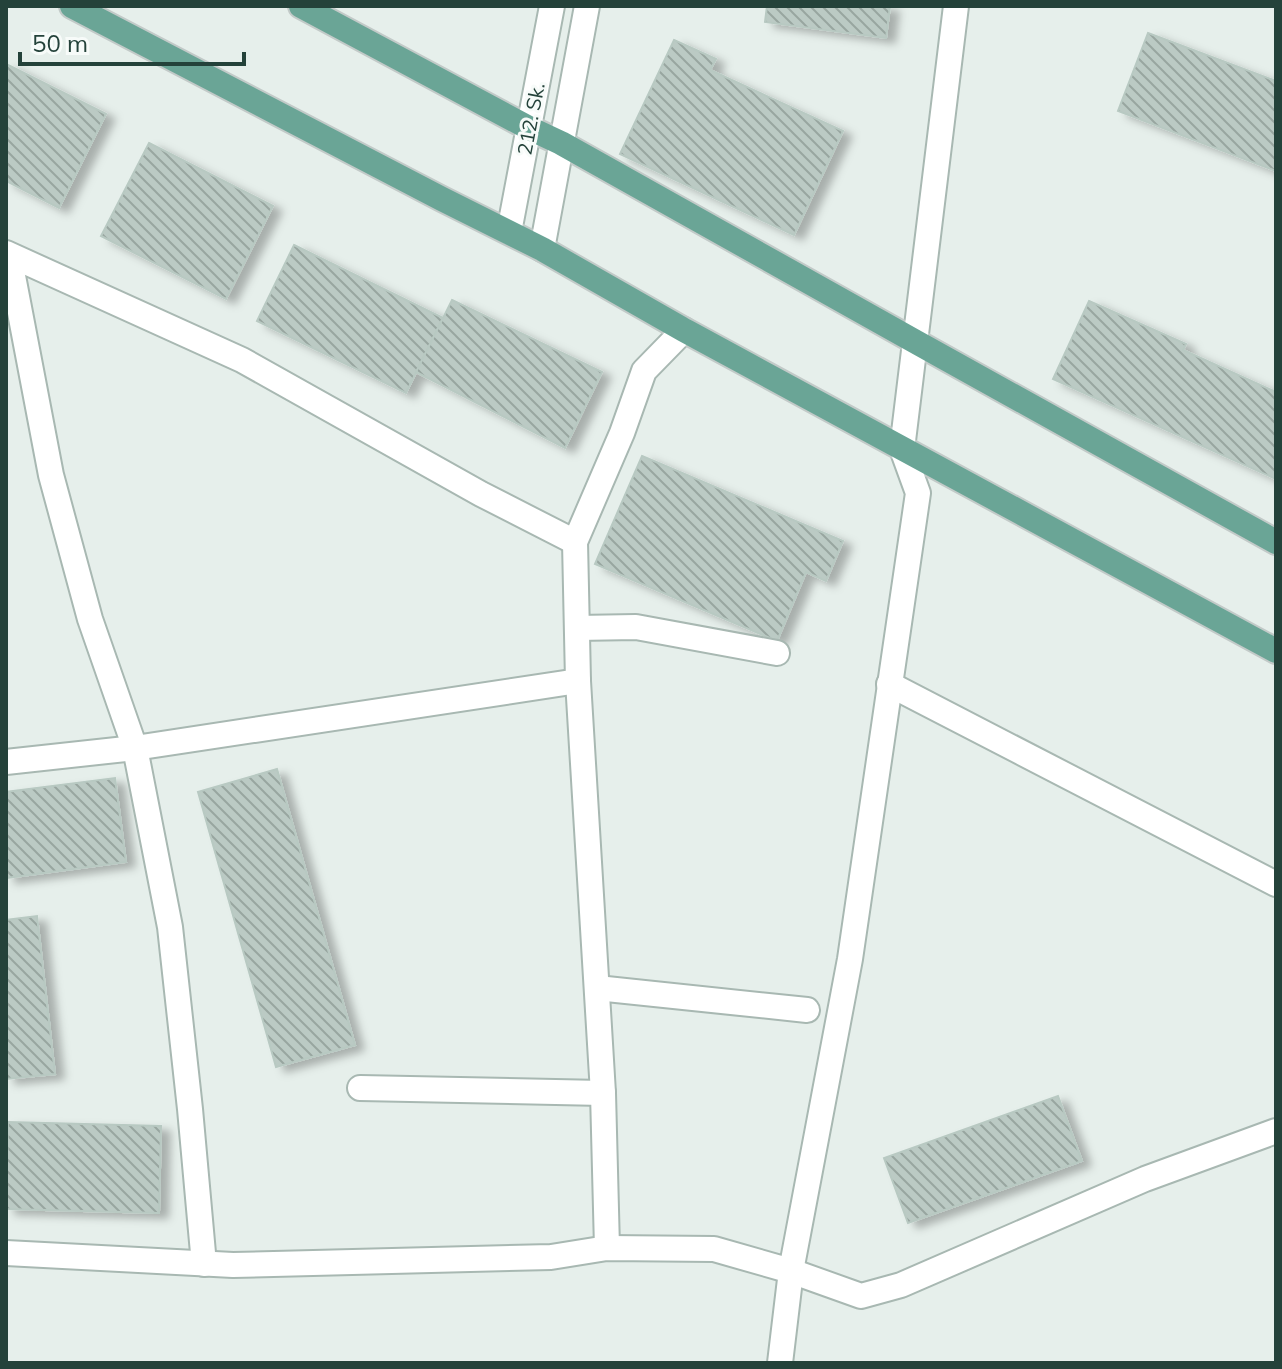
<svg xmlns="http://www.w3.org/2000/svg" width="1282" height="1369" font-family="Mulish,sans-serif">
<defs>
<pattern id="building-back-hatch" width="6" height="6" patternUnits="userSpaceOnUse" patternTransform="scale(2)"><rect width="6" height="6" fill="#bbcac4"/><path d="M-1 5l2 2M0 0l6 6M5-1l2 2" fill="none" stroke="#98a6a0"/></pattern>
<filter id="shadow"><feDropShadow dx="9" dy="5" stdDeviation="4" flood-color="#0004"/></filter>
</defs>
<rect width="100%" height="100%" fill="#e6efeb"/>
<g fill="url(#building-back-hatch)" stroke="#b8c9c2" stroke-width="2" filter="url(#shadow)">
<polygon points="767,6 890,6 886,38 765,22"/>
<polygon points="1148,33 1276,81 1276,171 1118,111"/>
<polygon points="674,40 716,59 710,70 843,131 794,235 620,154"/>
<polygon points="6,64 106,114 59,208 6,181"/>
<polygon points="149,143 273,206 226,299 101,236"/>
<polygon points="294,245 443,318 406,393 257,321"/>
<polygon points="452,300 602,372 565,448 416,372"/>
<polygon points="1089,301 1186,344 1183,350 1276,392 1276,479 1053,379"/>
<polygon points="642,456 843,541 826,581 806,572 777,641 595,564"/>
<polygon points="277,769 355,1045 276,1067 198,792"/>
<polygon points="115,778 126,862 6,878 6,792"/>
<polygon points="37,916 55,1074 6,1079 6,920"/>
<polygon points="1058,1096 1082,1161 908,1223 884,1158"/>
<polygon points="8,1122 161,1126 159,1213 6,1209"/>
</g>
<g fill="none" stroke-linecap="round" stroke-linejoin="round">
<defs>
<g id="minor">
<polyline points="509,232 552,6"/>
<polyline points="542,249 587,6"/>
<polyline points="6,253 242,360 481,494 575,542"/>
<polyline points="9,255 51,475 90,619 135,748 170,927 190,1109 204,1264"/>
<polyline points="577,628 636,627 777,653"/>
<polyline points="889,684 1276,884"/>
<polyline points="6,762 135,748 578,681"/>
<polyline points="597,988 807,1010"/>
<polyline points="360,1088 603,1093"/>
<polyline points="607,1248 603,1093 578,681 575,542 622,433 644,371 684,330"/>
<polyline points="6,1253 233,1265 551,1257 607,1248 714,1249 791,1271 861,1296 901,1285 1145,1179 1276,1131"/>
<polyline points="780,1363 791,1271 850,959 918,493 902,449 956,6"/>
</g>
<g id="major">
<polyline points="72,6 442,199 542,249 684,330 1276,651"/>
<polyline points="301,6 529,128 561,143 916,342 1276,542"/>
</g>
</defs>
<use href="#minor" stroke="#a8b8b2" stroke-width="28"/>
<use href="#major" stroke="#c2cac8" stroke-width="28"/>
<use href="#minor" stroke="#fff" stroke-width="24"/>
<use href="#major" stroke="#6aa596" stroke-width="24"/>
</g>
<g text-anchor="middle" stroke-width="6" stroke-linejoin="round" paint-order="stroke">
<g font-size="20" fill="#24423a" stroke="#f7fbf9">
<text transform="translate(531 119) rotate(-79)" y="7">212. Sk.</text>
</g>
</g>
<rect width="1282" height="1369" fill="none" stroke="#24423a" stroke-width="16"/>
<path d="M20 52v12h224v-12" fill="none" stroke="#24423a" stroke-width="4"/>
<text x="32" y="52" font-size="24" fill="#24423a" stroke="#f7fbf9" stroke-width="6" paint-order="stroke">50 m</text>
</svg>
